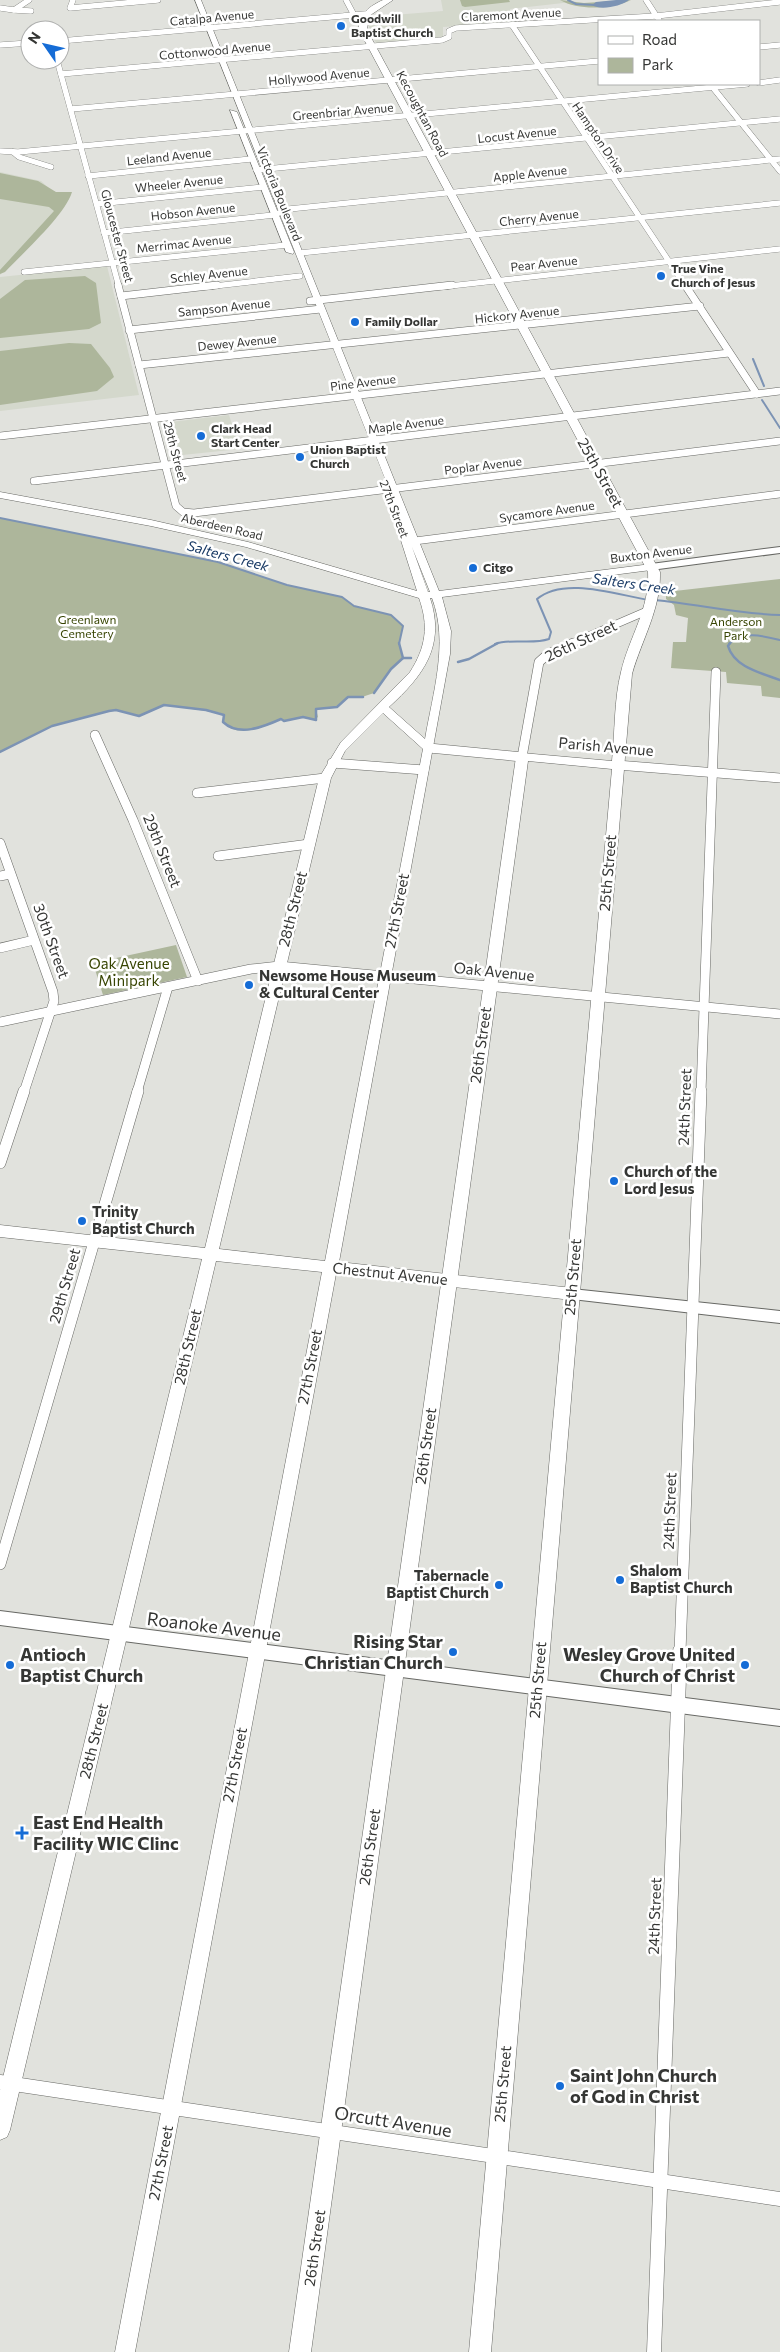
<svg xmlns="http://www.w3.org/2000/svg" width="780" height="2352" font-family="Commissioner,sans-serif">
<rect width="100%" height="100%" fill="#e1e2dd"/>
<g fill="#d4d8cc">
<polygon points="441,0 568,0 572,2 510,9 516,23 443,27 443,37 376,43 369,31 369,17 443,11"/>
<polygon points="0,172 41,181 65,203 0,275"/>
<polygon points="107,266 139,395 0,411 0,277"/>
<polygon points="229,415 240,449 173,456 163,423"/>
</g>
<g fill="#adb69b">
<polygon points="460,0 509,0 510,2 465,7 462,6"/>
<path d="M560,0L584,3L631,0C612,9 579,11 560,0Z"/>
<path d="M0,173L38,181L56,192H72C65,215 23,253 5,272L0,274V270L54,211L49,207L0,199Z"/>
<polygon points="85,276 96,283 101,323 89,329 0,338 0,299 25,280"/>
<polygon points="69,343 91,344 110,368 114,377 97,391 0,405 0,351"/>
<path d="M0,518L218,562L287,585L342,597L354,606L391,615L403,626L399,645L403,658L391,669L374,693L362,697H348L334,708L316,709L318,717L314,720L303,717L284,721L281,719C267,727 235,739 223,722L224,716L220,713L164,705L139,716L116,710L109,711L52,726L0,752Z"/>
<polygon points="780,579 780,698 762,696 761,686 727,683 726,672 671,668 673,642 686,642 688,618 676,615 674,605 666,599 666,592"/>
<polygon points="176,945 187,977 103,995 93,963"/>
</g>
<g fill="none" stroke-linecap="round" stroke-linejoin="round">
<g stroke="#7c93b4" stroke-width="2">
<polyline points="568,0 576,4 596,5"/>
<polyline points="753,359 764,386"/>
<polyline points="762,400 780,428"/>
<polyline points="0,518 218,562 287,585 342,597 354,606 391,615 403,626 399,644"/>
<path d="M655,600C697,604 738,614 780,615"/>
<path d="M495,644C513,638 531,645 549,639L551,632L537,599C564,576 617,595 649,600"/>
<path d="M729,644C742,630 764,636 780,640"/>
</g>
<g stroke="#7c93b4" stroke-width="2.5">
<polyline points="399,643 403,658 411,658"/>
<path d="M730,643L728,646C734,667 761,673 780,680"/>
<polyline points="458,662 469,659 498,643"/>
<polyline points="374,693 391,669 403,658"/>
<path d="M0,752L52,726L109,711L116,710L139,716L164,705L206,710L224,715L223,722C239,737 263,727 281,719L284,721L303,717L316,720V709L337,707L348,697H363"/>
</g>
<path fill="#7c93b4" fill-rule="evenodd" d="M616,0H629C621,6 601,11 592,5L596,2Z"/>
<defs>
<g id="minor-far4">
<polyline points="73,0 70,8 158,0"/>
<polyline points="346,0 354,15"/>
<polyline points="646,0 659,20"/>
<polyline points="0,8 14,10 29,0"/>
<polyline points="14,10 31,11"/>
<polyline points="512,25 686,287"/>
<polyline points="60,41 365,14"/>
<polyline points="0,45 30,43"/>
<polyline points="759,47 780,45"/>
<polyline points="57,60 119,287"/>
<polyline points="61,74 442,40 449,37 449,31 456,28 656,16 780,2"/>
<polyline points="759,83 780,80"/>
<polyline points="710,84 780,171"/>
<polyline points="71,109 599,61"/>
<polyline points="0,151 18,152 747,84"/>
<polyline points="13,152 19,157 51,167"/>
<polyline points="256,170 780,119"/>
<polyline points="88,176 251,159"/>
<polyline points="97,204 263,187"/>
<polyline points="104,233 274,215 289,209 780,159"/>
<polyline points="300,253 780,203"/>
<polyline points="24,272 287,245"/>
<polyline points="206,287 300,276"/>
<polyline points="441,287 780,249"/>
</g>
<g id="minor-far3">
<polyline points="118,285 176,506 183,512 194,513 780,441"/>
<polyline points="685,285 757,394"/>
<polyline points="121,296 217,285"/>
<polyline points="310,301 452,285"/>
<polyline points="129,330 321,309"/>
<polyline points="139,365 700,306"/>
<polyline points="0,436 729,353"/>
<polyline points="34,481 780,391"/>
<polyline points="407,542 780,494"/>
<polyline points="570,644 649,610"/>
</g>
<g id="minor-far2">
<polyline points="95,735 133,820 198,981"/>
<polyline points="429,748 522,757 539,662 548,654 573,643"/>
<polyline points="332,763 424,770"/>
<polyline points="617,765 780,778"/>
<polyline points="197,793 325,778"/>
<polyline points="0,843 53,992 54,1001 24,1092"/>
<polyline points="218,856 309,844"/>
<polyline points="0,876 10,874"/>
<polyline points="0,948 34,940"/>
<polyline points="0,1022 251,969 279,966 780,1014"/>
<polyline points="137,1092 168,987"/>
<polyline points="701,1092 716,672"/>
</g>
<g id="minor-far1">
<polyline points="0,1163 24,1091"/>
<polyline points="0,1564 138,1091"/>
<polyline points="680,1652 701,1091"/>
</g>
<g id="minor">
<polyline points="0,2082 780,2199"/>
<polyline points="654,2352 680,1651"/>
</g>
<g id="tertiary">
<polygon points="780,547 780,553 651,570 646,567 651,564"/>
<polygon points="572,1289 780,1311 780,1323 572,1299 567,1298 565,1294 567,1290"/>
<polygon points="0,1611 780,1710 780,1726 0,1625"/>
</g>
<g id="secondary">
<path d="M195,0H201L439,591L651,564L656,567L651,570L442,597L451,631L450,654L339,1262L572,1288L577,1290L579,1294L577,1298L572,1300L336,1274L135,2352H115L322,1272L216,1261L10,2130L7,2137L0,2140V2090L202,1259L0,1237V1225L205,1248L319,778L341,742L410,672C426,647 429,626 419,598L246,547L151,526L0,498V492L151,520L248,542L417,591L398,531L405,529ZM412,547L430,592H428ZM430,598H432C449,643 433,692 425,739L389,707C423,676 446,646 430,598ZM383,713L423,749L325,1261L219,1249L331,778L345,751Z"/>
<polygon points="230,110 237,112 294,252 293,254 286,252"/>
</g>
<path id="primary" d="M383,0H393L369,16L367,30L660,572C661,609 642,639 632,674L491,2352H469L612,769L528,761L311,2352H289L516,757L522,753L612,761C615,733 614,699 621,672C629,637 650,609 648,572L359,30C358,14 370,6 383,0Z"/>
</defs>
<use href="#minor-far4" stroke="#676864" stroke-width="6"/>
<use href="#minor-far3" stroke="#676864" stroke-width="8"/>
<use href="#minor-far2" stroke="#676864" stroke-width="10"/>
<use href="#minor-far1" stroke="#676864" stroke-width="12"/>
<use href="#minor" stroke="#676864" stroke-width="15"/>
<use href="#tertiary" stroke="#676864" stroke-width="2"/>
<use href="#secondary" stroke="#676864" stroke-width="1"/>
<use href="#primary" stroke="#676864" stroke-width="1"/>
<use href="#minor-far4" stroke="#fff" stroke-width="5.5"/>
<use href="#minor-far3" stroke="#fff" stroke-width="7"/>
<use href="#minor-far2" stroke="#fff" stroke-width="9"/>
<use href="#minor-far1" stroke="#fff" stroke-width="11"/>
<use href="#minor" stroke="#fff" stroke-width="14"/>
<use href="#tertiary" fill="#fff" fill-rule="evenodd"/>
<use href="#secondary" fill="#fff" fill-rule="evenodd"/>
<use href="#primary" fill="#fff" fill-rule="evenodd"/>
</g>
<g fill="#156cd6" stroke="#fff" stroke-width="2">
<circle cx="341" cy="26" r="5"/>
<circle cx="661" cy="276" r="5"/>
<circle cx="355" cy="322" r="5"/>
<circle cx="201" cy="436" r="5"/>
<circle cx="300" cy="457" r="5"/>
<circle cx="473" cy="568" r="5"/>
<circle cx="249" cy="985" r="5"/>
<circle cx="614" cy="1181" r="5"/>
<circle cx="82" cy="1221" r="5"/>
<circle cx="620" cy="1580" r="5"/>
<circle cx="499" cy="1585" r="5"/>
<circle cx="453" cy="1652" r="5"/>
<circle cx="10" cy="1665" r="5"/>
<circle cx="745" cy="1665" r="5"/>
<path d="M19.5 1825.5h5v5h5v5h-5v5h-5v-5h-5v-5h5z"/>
<circle cx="560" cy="2086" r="5"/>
</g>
<g text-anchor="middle" stroke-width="5" stroke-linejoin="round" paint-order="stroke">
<g font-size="12" fill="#353634" stroke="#fff">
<text transform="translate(511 15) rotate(-3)" y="4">Claremont Avenue</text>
<text transform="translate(212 18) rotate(-5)" y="4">Catalpa Avenue</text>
<text transform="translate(215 51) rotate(-5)" y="4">Cottonwood Avenue</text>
<text transform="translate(319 77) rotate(-5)" y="4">Hollywood Avenue</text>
<text transform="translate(343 112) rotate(-5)" y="4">Greenbriar Avenue</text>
<text transform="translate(422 114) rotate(62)" y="4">Kecoughtan Road</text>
<text transform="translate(517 135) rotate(-6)" y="4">Locust Avenue</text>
<text transform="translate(598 138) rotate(56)" y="4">Hampton Drive</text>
<text transform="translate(169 157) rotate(-6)" y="4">Leeland Avenue</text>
<text transform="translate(530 174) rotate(-6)" y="4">Apple Avenue</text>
<text transform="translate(179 184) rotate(-6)" y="4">Wheeler Avenue</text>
<text transform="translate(279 194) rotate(68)" y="4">Victoria Boulevard</text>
<text transform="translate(193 212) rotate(-6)" y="4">Hobson Avenue</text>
<text transform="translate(539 218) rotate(-6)" y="4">Cherry Avenue</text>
<text transform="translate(117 236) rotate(75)" y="4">Gloucester Street</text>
<text transform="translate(184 244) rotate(-6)" y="4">Merrimac Avenue</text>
<text transform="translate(544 264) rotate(-6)" y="4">Pear Avenue</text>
<text transform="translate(209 275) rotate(-6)" y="4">Schley Avenue</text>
<text transform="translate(224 308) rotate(-6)" y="4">Sampson Avenue</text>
<text transform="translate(517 315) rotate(-6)" y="4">Hickory Avenue</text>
<text transform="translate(237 343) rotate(-6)" y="4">Dewey Avenue</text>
<text transform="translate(363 383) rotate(-7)" y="4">Pine Avenue</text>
<text transform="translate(406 425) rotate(-7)" y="4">Maple Avenue</text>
<text transform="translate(175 452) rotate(75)" y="4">29th Street</text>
<text transform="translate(483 466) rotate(-7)" y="4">Poplar Avenue</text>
<text transform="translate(394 509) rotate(69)" y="4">27th Street</text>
<text transform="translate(547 512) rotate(-8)" y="4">Sycamore Avenue</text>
<text transform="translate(222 527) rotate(13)" y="4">Aberdeen Road</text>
<text transform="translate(651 554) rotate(-7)" y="4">Buxton Avenue</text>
</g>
<g font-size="12" font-weight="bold" fill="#353634" stroke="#fff" text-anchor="start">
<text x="351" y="23">Goodwill<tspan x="351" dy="14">Baptist Church</tspan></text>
<text x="671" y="273">True Vine<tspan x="671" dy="14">Church of Jesus</tspan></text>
<text x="365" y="326">Family Dollar</text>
<text x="211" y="433">Clark Head<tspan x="211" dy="14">Start Center</tspan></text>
<text x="310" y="454">Union Baptist<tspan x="310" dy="14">Church</tspan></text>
<text x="483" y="572">Citgo</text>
</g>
<g font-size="12" fill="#384503" stroke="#fff">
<text x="87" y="624">Greenlawn<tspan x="87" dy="14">Cemetery</tspan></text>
<text x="736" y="626">Anderson<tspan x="736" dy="14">Park</tspan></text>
</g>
<g font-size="14" font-style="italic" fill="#193a65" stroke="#fff">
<text transform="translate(228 556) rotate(15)" y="5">Salters Creek</text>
<text transform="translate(634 584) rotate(8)" y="5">Salters Creek</text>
</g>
<g font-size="15" fill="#353634" stroke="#fff">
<text transform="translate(600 473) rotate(61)" y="5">25th Street</text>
<text transform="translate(581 641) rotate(-25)" y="5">26th Street</text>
<text transform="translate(606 747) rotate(5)" y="5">Parish Avenue</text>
<text transform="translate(162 851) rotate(68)" y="5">29th Street</text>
<text transform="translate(608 873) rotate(-85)" y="5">25th Street</text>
<text transform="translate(293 909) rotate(-76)" y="5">28th Street</text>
<text transform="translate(397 911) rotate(-79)" y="5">27th Street</text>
<text transform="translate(51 941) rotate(70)" y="5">30th Street</text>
<text transform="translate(494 972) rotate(6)" y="5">Oak Avenue</text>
<text transform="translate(481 1045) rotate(-82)" y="5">26th Street</text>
<text transform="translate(685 1107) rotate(-88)" y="5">24th Street</text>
<text transform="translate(390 1274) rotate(6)" y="5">Chestnut Avenue</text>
<text transform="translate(573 1277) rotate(-85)" y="5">25th Street</text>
<text transform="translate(65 1286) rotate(-74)" y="5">29th Street</text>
<text transform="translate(188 1347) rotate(-77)" y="5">28th Street</text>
<text transform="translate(310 1367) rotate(-79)" y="5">27th Street</text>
<text transform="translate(426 1446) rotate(-82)" y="5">26th Street</text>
<text transform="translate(670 1511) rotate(-88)" y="5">24th Street</text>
<text transform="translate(538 1680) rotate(-85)" y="5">25th Street</text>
<text transform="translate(94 1741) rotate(-76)" y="5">28th Street</text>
<text transform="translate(235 1765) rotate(-79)" y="5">27th Street</text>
<text transform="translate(370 1847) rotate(-82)" y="5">26th Street</text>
<text transform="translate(655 1916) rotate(-88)" y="5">24th Street</text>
<text transform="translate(503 2084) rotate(-85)" y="5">25th Street</text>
<text transform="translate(161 2163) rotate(-79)" y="5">27th Street</text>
<text transform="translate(315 2248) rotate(-82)" y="5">26th Street</text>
</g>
<g font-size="15" fill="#384503" stroke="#fff">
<text x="129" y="969">Oak Avenue<tspan x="129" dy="17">Minipark</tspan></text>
</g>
<g font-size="15" font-weight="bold" fill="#353634" stroke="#fff" text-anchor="start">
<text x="259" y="981">Newsome House Museum<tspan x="259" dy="17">&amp; Cultural Center</tspan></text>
<text x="624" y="1177">Church of the<tspan x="624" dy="17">Lord Jesus</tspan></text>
<text x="92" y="1217">Trinity<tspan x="92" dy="17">Baptist Church</tspan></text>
<text x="630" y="1576">Shalom<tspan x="630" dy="17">Baptist Church</tspan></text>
<text x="489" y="1581" text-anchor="end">Tabernacle<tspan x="489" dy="17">Baptist Church</tspan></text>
</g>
<g font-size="18" fill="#353634" stroke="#fff">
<text transform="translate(214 1627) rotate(7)" y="6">Roanoke Avenue</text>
<text transform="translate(393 2122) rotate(9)" y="6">Orcutt Avenue</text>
</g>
<g font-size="18" font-weight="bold" fill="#353634" stroke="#fff" text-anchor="start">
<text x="443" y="1648" text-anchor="end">Rising Star<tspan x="443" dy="21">Christian Church</tspan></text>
<text x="20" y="1661">Antioch<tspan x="20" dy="21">Baptist Church</tspan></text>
<text x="735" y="1661" text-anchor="end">Wesley Grove United<tspan x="735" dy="21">Church of Christ</tspan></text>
<text x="33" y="1829">East End Health<tspan x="33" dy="21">Facility WIC Clinc</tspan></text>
<text x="570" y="2082">Saint John Church<tspan x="570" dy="21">of God in Christ</tspan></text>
</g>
</g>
<rect x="598" y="20" width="162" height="65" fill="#ffffff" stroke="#aeafae"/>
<rect x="608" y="36" width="25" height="8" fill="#ffffff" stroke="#aeafae"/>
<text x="642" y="45" font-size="15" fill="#353634">Road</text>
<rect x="608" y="58" width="25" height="15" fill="#adb69b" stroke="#aeafae"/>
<text x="642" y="70" font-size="15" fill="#353634">Park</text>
<g transform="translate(45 45) rotate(304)"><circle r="24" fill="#ffffff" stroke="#aeafae"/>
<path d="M0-4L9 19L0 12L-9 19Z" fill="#156cd6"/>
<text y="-8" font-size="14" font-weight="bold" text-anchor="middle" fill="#353634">N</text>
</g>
</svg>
